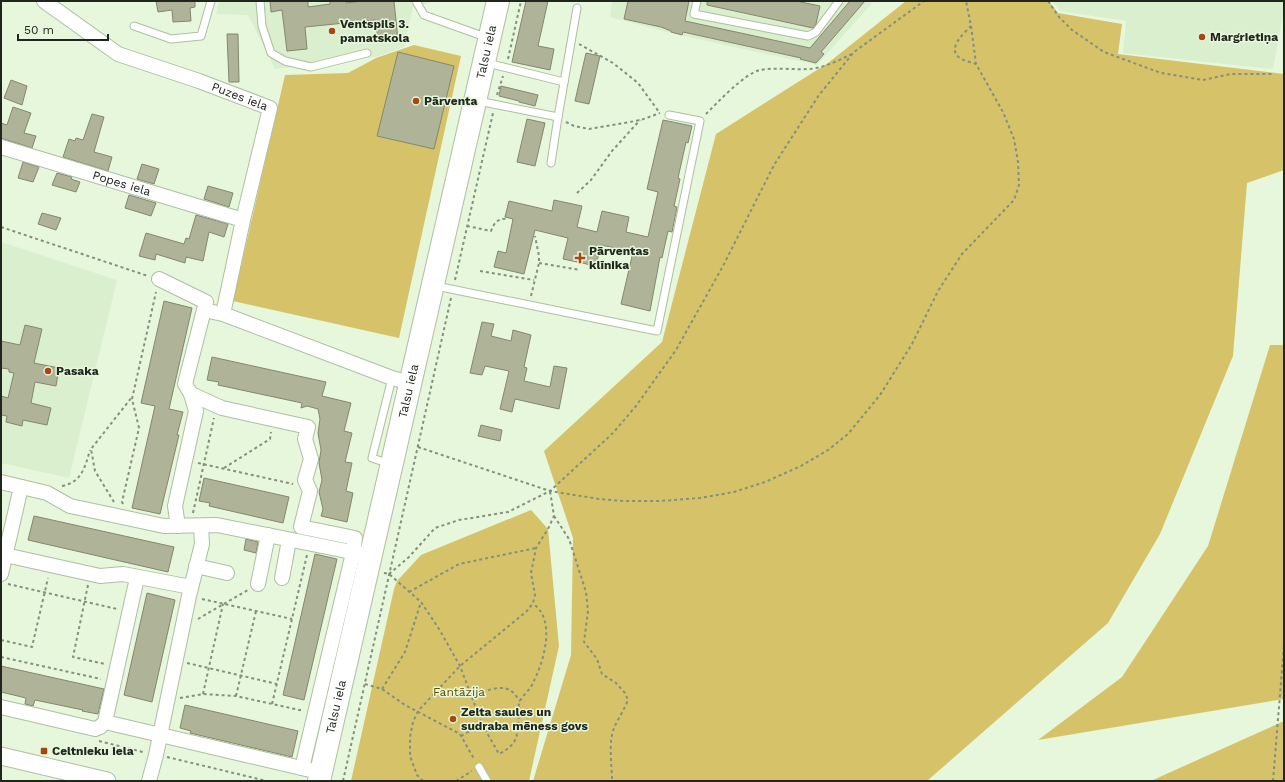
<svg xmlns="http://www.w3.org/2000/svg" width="1285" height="782" font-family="'Work Sans',sans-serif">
<rect width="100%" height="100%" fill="#e7f7dc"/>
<g fill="#daefcd">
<polygon points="219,1 434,1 413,8 404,47 376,57 275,69 248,15 216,14"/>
<polygon points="612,1 874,1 817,65 671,33 610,17"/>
<polygon points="1052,1 1284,1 1284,10 1273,69 1123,53 1126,21 1060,11"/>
<polygon points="1,242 117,280 69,478 1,463"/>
</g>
<g fill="#d6c369">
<polygon points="906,1 1049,1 1058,13 1122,24 1118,54 1284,74 1284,170 1247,183 1233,356 1160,534 1108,623 927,781 533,781 571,655 573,538 544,451 662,342 716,134 828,63"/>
<polygon points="414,45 461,56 399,338 233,301 285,75 348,73 376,58"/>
<polygon points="1270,345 1284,345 1284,699 1038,740 1122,677 1208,546"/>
<polygon points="531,510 548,529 559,646 529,781 351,781 394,589 397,581 421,555"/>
<polygon points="1284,721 1284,781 1150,781 1153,780"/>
</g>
<g fill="#afb498" stroke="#83876c">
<polygon points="156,1 195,1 195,7 190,8 191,21 173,22 172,10 158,12"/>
<polygon points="270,1 308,1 308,7 330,4 330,1 346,1 346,3 362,1 394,1 398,40 378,42 375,20 305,27 307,49 287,51 282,10 271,12"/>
<polygon points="526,1 548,1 538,46 554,49 550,70 512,62"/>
<polygon points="628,1 689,1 685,21 810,48 850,1 865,1 821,52 824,54 816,63 800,59 801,58 683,32 682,35 671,32 671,31 661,27 624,19"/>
<polygon points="707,1 796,1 820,6 816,24 813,28 707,5"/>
<polygon points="227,34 238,34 239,82 229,82"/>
<polygon points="398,52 454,66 434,149 377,136"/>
<polygon points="586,53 600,56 589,104 575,101"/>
<polygon points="11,80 27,86 22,105 4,98"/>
<polygon points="501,86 538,95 535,106 519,102 519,101 499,96"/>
<polygon points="13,107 31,113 24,133 36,136 32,148 1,138 1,123 7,125"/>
<polygon points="92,114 104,117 94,152 112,157 108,171 63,157 69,139 75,141 76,138 83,140"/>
<polygon points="527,119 545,123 535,166 517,162"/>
<polygon points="663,120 692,126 688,143 686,142 678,178 680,179 674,206 677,207 672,232 668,231 662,258 660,257 650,311 621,304 633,252 601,245 596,266 563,259 568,238 535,230 524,274 494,267 498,251 506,253 513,219 505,217 509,201 552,211 554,200 582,206 577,227 597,232 602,211 629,217 626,232 648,237 658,192 647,189"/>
<polygon points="23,162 39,167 33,182 18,178"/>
<polygon points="142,164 159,169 154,184 137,179"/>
<polygon points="57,173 72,177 71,179 80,182 76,192 52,185"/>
<polygon points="208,186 233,193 229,207 204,199"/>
<polygon points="129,195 156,203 151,216 125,208"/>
<polygon points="42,213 61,218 56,230 38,224"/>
<polygon points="196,215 228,224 224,237 209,232 203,261 186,257 185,263 156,254 155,260 139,256 146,233 184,244 186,238 189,239"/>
<polygon points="164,301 192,308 169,409 183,412 177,435 179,435 160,514 132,508 155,406 141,403"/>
<polygon points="482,322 494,324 491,336 511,341 513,330 531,335 524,367 527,368 524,381 550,387 554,366 567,368 559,409 515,399 512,412 500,409 509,371 485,366 482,375 470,373"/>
<polygon points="25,325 42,329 34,363 59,368 56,386 35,382 31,403 51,408 47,425 23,420 22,426 6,422 7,416 1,415 1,396 8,398 14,373 9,372 9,369 1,368 1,341 20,345"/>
<polygon points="212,357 326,382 322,396 351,403 344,431 352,433 345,462 352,463 346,491 353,493 347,522 321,516 323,509 319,492 322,480 319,463 321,450 318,433 320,419 318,409 307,406 301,408 302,403 218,385 219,382 207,380"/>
<polygon points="481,425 502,430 500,441 478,436"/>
<polygon points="204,478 289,497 283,523 209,506 210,503 199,501"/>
<polygon points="34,516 174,547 168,572 28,540"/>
<polygon points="246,539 258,542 256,553 244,550"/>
<polygon points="315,554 337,559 304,700 283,695"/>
<polygon points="147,593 175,600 152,702 124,695"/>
<polygon points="1,666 104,689 98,714 82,711 83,710 35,700 33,706 25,704 26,698 1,692"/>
<polygon points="185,705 298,731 292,757 190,733 191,731 180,728"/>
</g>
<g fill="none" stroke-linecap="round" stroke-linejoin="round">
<defs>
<g id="service">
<polyline points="260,1 262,26 271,53 285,61 311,67 367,53"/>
<polyline points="416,1 424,15 488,38"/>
<polyline points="697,1 694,14 808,36 816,32 839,1"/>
<polyline points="134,26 171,39 201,36 211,1"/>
<polyline points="487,63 564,82"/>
<polyline points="478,101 558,117 551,163"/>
<polyline points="558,117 577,8"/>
<polyline points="436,286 657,331 700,121 669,115"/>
<polyline points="390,464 372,458 392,378"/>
<polyline points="479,767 487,781"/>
</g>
<g id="minor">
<path id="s1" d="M44,1L118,54L199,81L270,108L243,220L223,314"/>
<path id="s2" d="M1,147L243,220"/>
<polyline points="159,279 206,302 185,384 191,394 196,411 175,506 178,526"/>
<polyline points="213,312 223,314 392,378 411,383"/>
<polyline points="191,394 222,408 308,427 305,439 311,459 305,480 310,491 301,527 355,538 353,553 302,768"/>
<polyline points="1,482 47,493 70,506 164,526 217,525 362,554"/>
<polyline points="5,555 100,576 123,574 191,587"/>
<polyline points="196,566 227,573"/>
<polyline points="1,574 21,487"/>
<polyline points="282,578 289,540"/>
<polyline points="258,584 268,535"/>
<polyline points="1,707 95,729 100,727 105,722 310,770"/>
<polyline points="105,722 137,578"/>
<polyline points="149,781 156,755 189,596 202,544 201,526"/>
</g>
<polyline id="tertiary" points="1,756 107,781"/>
<g id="primary">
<path id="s3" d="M319,781L498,1"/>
</g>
</defs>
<use href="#service" stroke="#aebea4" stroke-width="9"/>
<use href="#minor" stroke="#aebea4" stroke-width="16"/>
<use href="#tertiary" stroke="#aebea4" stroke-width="19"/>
<use href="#primary" stroke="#aebea4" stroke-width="24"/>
<g stroke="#848f7d" stroke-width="2" stroke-dasharray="3 3" stroke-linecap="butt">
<polyline points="1048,1 1059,17 1072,30 1104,52 1161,73 1203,80 1231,74 1272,74"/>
<path d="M971,26C964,33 946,49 960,58C964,61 971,62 976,64"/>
<polyline points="579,44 613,63 638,83 659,112"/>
<polyline points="508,59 521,1"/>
<polyline points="497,95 503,76"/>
<path d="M706,114C717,103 745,73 760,70C776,67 793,70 809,69C824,68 839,60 852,54"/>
<polyline points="566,122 574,126 589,129 641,120 660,113"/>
<polyline points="577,193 591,180 612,151 640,120"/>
<path d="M467,226L491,231C494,223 498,218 507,219"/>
<polyline points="1,227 148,276"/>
<polyline points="539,263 580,270"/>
<polyline points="480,271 534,280"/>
<polyline points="455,280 493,113"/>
<polyline points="531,296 539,263 539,256 535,236"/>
<polyline points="418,447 550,491 599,499 624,501 660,501 700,498 734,492 765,482 801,466 828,450 848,434 880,395 912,344 938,291 962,254 1014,200 1019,185 1018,162 1014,139 1003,112 976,64 971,26 966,1"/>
<polyline points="198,463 293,484"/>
<polyline points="224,468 270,439 271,432"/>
<path d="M62,486C82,482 85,467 90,450"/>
<polyline points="114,502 95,471 91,449 132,397"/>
<polyline points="123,504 122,502 139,428 132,399 156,292"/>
<polyline points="193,513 214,418"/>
<path d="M554,516L569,539L586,592L588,611L584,642L597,659L602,674L616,683L625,693L628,700C624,710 618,719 614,728C608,744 612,765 612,781"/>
<polyline points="384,573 389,574 421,602 439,629 460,666 482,724"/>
<polyline points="389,574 409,557 435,528 459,520 508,512 550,491 613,433 636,406 676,350 723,266 774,165 819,95 854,52 924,1"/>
<polyline points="8,584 117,609"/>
<polyline points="88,585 73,657 105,664"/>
<polyline points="409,592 459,564 536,548"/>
<polyline points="202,599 292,619"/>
<polyline points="198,619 248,590"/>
<polyline points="1,640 32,647 48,578"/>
<polyline points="1,657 101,679"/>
<polyline points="187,663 277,684"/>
<polyline points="365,684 382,689 405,705 460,734 474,759"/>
<polyline points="382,689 405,652 421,602"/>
<polyline points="203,694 223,604"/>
<polyline points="236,696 256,611"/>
<path d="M471,696C481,693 501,683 511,691C515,693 517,698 520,701"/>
<polyline points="180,698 203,694 236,696 304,711"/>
<polyline points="272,704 307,555"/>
<path d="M461,736L482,724L499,754C520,743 517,734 519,713C519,710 518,704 520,701C523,695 530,690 533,683C542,665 553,632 541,612C539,609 536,606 533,603"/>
<polyline points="99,741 143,752"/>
<polyline points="167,757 267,781"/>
<polyline points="343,781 451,298"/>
<polyline points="423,781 417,775 410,756 410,737 413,722 418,711 460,666 527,611 533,603 535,595 531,573 536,548 548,529 554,516 550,491"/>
<polyline points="456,781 472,771"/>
<polyline points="1273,781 1284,645"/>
</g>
<use href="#service" stroke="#fff" stroke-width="7"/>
<use href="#minor" stroke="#fff" stroke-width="14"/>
<use href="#tertiary" stroke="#fff" stroke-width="17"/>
<use href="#primary" stroke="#fff" stroke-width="22"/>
</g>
<g fill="#a94511" stroke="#e7f7dc" stroke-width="1.5">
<circle cx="332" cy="31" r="4"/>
<circle cx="1202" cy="37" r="4"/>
<circle cx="416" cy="101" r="4"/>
<path d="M578 252h4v4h4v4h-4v4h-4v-4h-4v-4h4z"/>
<circle cx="48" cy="371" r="4"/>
<circle cx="453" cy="719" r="4"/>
<rect x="40" y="747" width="8" height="8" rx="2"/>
</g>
<g text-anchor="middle" stroke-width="3" stroke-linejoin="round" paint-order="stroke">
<g font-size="12" font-weight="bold" fill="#20261c" stroke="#e7f7dc" text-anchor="start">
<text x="340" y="28">Ventspils 3.<tspan x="340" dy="14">pamatskola</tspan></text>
<text x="1210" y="41">Margrietiņa</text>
<text x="424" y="105">Pārventa</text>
<text x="589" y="255">Pārventas<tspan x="589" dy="14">klīnika</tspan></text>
<text x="56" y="375">Pasaka</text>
<text x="461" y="716">Zelta saules un<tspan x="461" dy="14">sudraba mēness govs</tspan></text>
<text x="52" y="755">Celtnieku iela</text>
</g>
<g font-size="12" fill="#20261c" stroke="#e7f7dc">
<text dy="4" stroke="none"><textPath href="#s3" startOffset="748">Talsu iela</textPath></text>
<text dy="4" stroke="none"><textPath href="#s1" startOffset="220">Puzes iela</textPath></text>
<text dy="4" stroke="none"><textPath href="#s2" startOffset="126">Popes iela</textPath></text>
<text dy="4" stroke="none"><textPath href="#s3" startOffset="400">Talsu iela</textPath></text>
<text dy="4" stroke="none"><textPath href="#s3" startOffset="76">Talsu iela</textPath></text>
</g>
<g font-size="12" fill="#5e5000" stroke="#e7f7dc">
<text x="459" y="696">Fantāzija</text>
</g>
</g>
<rect width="1285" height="782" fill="none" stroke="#20261c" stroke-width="4"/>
<path d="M18 34v6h90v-6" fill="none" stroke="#20261c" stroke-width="2"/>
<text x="24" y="34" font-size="12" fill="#20261c" stroke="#e7f7dc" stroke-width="3" paint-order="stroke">50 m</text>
</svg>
